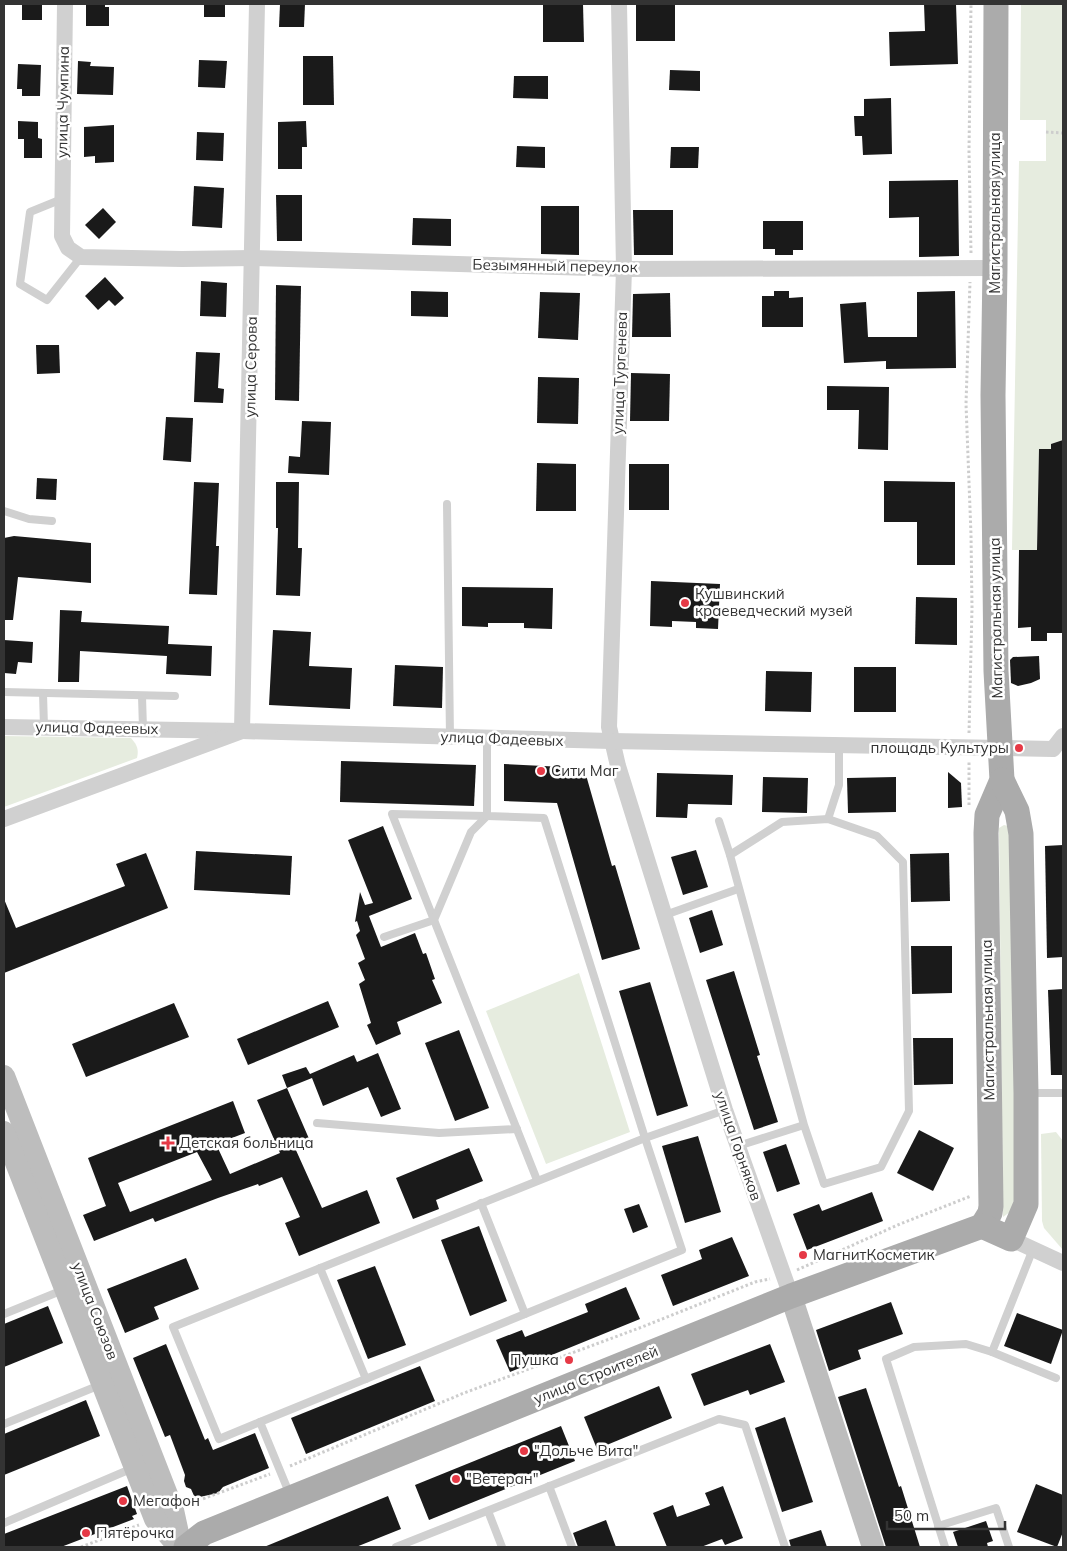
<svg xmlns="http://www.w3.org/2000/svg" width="1067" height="1551" font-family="Mulish,sans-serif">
<rect width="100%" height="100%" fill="#fff"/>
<g fill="#e6ecdf">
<polygon points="1021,4 1063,4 1063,440 1051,444 1051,449 1039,450 1037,550 1012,550 1019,161 1046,161 1046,120 1020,120"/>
<path d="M4,736L131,738C137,745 139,749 137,758L4,807Z"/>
<polygon points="1004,825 1012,827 1018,1195 1010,1212 1003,1217 999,828"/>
<polygon points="579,973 630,1132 546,1164 486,1011"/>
<polygon points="1056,1132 1063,1141 1063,1250 1044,1228 1042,1221 1041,1134"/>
</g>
<g fill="#1a1a1a" fill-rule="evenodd">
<rect x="22" y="4" width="20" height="16"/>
<polygon points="86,4 105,4 105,7 109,7 109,26 86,26"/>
<rect x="204" y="4" width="21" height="13"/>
<polygon points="280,4 305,4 304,27 279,27"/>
<polygon points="543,4 583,4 584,42 543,42"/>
<rect x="636" y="4" width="39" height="37"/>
<polygon points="924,4 956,4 958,64 890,66 889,32 925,31"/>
<polygon points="303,56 333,56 334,105 303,105"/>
<polygon points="199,60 227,61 225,88 198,87"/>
<polygon points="78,61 91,62 90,66 114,67 113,95 77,94"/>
<polygon points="18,64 41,65 40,96 22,96 22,89 17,89"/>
<polygon points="670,70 700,71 700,91 669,90"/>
<polygon points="514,76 548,76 548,99 513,98"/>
<polygon points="891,98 892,154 863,155 862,136 855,136 854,116 864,116 864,99"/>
<polygon points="18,121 38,122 38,138 42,139 42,158 24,158 24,139 18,139"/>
<polygon points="306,121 307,147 302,147 302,169 278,169 278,122"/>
<polygon points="114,125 114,162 95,163 95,156 84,157 84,127"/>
<polygon points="197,132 224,133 223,161 196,160"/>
<polygon points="517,146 545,147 545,168 516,167"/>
<polygon points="671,147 699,147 698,168 670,168"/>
<polygon points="958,180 959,256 919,257 919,217 889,218 889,181"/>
<polygon points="194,186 224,188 222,228 192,226"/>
<polygon points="276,195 302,195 302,241 277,241"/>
<polygon points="541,206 579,206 579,255 541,254"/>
<polygon points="103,208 116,222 99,239 85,225"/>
<polygon points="633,210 673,210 673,255 634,255"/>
<polygon points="413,218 451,219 451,246 412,245"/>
<polygon points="763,221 803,221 803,250 793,250 793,255 775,255 775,249 763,249"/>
<polygon points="105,277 124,298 115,306 109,300 98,310 85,296"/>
<polygon points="201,281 227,283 226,317 200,316"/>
<polygon points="276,285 301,286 299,401 275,400"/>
<polygon points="411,291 448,292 448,317 411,316"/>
<polygon points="774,291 789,291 789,298 803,297 803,327 762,327 762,296 774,296"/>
<polygon points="955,291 956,368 886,369 886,361 844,363 840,304 866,302 868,337 917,337 917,292"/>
<polygon points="540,292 580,293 578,340 538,338"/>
<polygon points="670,293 671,337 632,337 633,294"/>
<polygon points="36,345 59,345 60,373 37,374"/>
<polygon points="196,352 220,353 218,388 224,389 223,403 194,402"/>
<polygon points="631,373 670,374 669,421 630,421"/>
<polygon points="538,377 579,378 578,424 537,423"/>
<polygon points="827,386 889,387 888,450 858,449 859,410 827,410"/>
<polygon points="166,417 193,418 191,462 163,460"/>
<polygon points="302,421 331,422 329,475 288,473 289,456 300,457"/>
<polygon points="1063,440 1063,633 1047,633 1047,641 1031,641 1031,627 1018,628 1019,550 1037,550 1039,449 1051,449 1051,444"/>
<polygon points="537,463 576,464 576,511 536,511"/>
<rect x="629" y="464" width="40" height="46"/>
<polygon points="37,478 57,479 56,500 36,499"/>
<polygon points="884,481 955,482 955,565 917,565 917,522 884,522"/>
<polygon points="194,482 219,483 216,546 219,546 217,595 189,594"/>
<polygon points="276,482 299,482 298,548 302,548 300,596 276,595 278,528 276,528"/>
<polygon points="14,536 91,543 91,583 18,577 13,620 4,620 4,538"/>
<polygon points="651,581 720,584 718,629 696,628 696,622 672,621 672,627 650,626"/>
<polygon points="462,587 553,588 552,629 524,628 524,623 488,623 488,627 462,626"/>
<polygon points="916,597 957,598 957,645 915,644"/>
<polygon points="60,610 82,611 81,622 169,626 168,644 212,646 211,676 166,674 167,656 80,651 79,682 58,682"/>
<polygon points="273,630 311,632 309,666 352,668 350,709 269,705"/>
<polygon points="4,640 33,642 32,663 18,662 16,674 4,673"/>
<polygon points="1039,656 1040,679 1031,683 1018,686 1011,683 1010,660 1013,657"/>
<polygon points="395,665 443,667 442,708 393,706"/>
<rect x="854" y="667" width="42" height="45"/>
<polygon points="766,671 812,672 811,712 765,711"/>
<polygon points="341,761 476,765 474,806 340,802"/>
<polygon points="504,764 584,768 612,866 615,865 640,949 602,960 557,803 504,801"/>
<polygon points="948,772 961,783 962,807 948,808"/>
<polygon points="657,773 733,775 732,805 688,804 687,818 656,817"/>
<polygon points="763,777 808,778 807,813 762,812"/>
<polygon points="896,777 896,812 848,813 847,778"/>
<polygon points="383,826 412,899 369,916 381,947 415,933 423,954 426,953 435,979 432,980 442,1003 397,1022 401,1034 376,1045 367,1025 371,1023 359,984 365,980 358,963 365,959 356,935 360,931 357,921 355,922 360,892 365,905 373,903 348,840"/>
<polygon points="1063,845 1063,957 1047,958 1045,846"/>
<polygon points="696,850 708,887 683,895 671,857"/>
<polygon points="196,851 292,856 290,895 194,890"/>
<polygon points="146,853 168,908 4,973 4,899 16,928 125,886 116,864"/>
<polygon points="949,853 950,901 911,902 910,854"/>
<polygon points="712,910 723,945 700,953 689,918"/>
<polygon points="911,946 952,946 952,993 912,994"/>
<polygon points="734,971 760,1055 757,1056 778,1122 754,1130 706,980"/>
<polygon points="650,982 688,1106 657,1116 619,991"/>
<polygon points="1063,989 1063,1075 1051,1075 1048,990"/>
<polygon points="328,1001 339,1027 248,1065 237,1039"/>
<polygon points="174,1003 189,1037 86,1077 72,1044"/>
<polygon points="459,1030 489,1108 455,1121 425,1043"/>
<polygon points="913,1038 953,1038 953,1084 914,1085"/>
<polygon points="378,1053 401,1109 381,1117 368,1087 323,1106 312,1078 287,1088 282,1075 306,1067 310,1074 354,1055 357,1062"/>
<path d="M287,1088L310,1141L295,1148L322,1208L367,1190L380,1223L299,1256L285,1223L300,1217L282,1177L259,1186L258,1184L218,1198L155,1222L153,1218L94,1241L83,1215L106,1206L88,1158L233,1101L245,1133L216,1144L230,1174L280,1153L257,1100ZM197,1152L212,1180L130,1212L118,1183Z"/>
<polygon points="919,1130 954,1148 933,1191 897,1173"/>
<polygon points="698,1136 721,1212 685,1223 662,1146"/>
<polygon points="786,1144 800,1184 777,1192 763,1152"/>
<polygon points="469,1148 483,1181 436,1200 439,1209 413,1219 396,1178"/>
<polygon points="872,1192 883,1221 807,1250 793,1214 819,1204 822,1211"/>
<polygon points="639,1204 648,1227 633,1233 624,1209"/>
<polygon points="479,1226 507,1301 470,1316 441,1240"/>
<polygon points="732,1237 749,1276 673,1306 661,1275 702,1259 699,1250"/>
<polygon points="186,1258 199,1289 154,1307 159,1319 125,1333 107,1289"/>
<polygon points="375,1266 406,1345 368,1359 337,1280"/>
<polygon points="626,1287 640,1319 510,1372 496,1340 522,1330 525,1337 588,1312 585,1304"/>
<polygon points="891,1302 903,1334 858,1350 861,1359 829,1371 816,1330"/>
<polygon points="48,1306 63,1343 4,1367 4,1324"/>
<polygon points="1017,1313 1063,1330 1051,1364 1004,1346"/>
<polygon points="166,1344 205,1440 208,1438 213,1450 255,1433 269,1468 223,1487 218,1493 195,1498 191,1489 186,1487 184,1481 185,1475 170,1435 165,1437 133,1358"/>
<polygon points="770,1344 785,1382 750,1395 748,1390 704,1406 691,1374"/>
<polygon points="420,1366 435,1401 306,1454 291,1418"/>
<polygon points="659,1386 672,1418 597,1449 584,1417"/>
<polygon points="866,1388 899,1487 901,1486 920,1547 886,1547 838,1397"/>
<polygon points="86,1400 100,1436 4,1475 4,1434"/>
<polygon points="785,1417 813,1502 782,1512 755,1428"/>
<polygon points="561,1426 575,1461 429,1520 415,1485"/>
<polygon points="1036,1484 1063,1495 1063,1532 1057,1547 1017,1532"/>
<polygon points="127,1486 137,1514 132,1516 134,1519 61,1547 4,1547 4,1534"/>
<polygon points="723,1486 743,1538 725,1545 722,1539 701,1547 667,1547 653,1513 673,1505 677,1517 710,1505 705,1493"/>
<polygon points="388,1496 401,1529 356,1547 264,1547"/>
<polygon points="606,1520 616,1547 578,1547 573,1533"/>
<polygon points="986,1521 993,1541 987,1543 988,1547 958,1547 953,1532"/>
<polygon points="821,1530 827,1547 791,1547 789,1540"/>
</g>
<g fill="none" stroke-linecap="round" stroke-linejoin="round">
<g stroke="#cdcdcd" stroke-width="3" stroke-dasharray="2.5 2.5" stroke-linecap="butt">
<polyline points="1046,132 1063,133"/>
<polyline points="971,253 969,151 971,4"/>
<polyline points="969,733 972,608 971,535 966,404 970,282"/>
<polyline points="969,805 969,762"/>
<polyline points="797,1270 900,1224 971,1196"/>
<polyline points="290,1466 464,1393 642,1327 755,1282 770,1279"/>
<polyline points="189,1504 270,1474"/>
<polyline points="81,1547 139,1525"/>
</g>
<g stroke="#d0d0d0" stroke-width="8">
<polyline points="62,199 30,212 20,284 47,300 81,257"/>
<polyline points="447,504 450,737"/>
<polyline points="4,511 29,519 52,521"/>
<polyline points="4,692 175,696"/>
<polyline points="43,693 44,727"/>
<polyline points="142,696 143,729"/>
<polyline points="487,816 392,814 537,1180"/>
<polyline points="828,819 839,785 839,745"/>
<polyline points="719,821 730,855"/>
<polyline points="665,915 738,889"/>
<polyline points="384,937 434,920 471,832 487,816"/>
<polyline points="1030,1093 1063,1093"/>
<polyline points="317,1123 439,1133 517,1129"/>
<polyline points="738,1146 804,1125 824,1184 881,1167 909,1111 903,862 877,836 828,819 782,822 730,855 804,1125"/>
<polyline points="481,1203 525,1314"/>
<polyline points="1033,1249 992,1352 1056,1378"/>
<polyline points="320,1268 366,1379"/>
<polyline points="4,1314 63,1290"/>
<polyline points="260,1422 682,1250 645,1138 544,818 487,816 487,738"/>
<polyline points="4,1424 100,1385"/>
<polyline points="549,1486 572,1547"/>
<polyline points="290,1495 260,1422 219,1439 173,1327 645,1138 725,1110"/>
<polyline points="488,1511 502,1547"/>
<polyline points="4,1523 133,1468"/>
<polyline points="938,1526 996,1508 1009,1547"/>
<polyline points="396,1547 719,1419 745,1425 785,1547"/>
<polyline points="945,1547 886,1359 914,1347 966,1344 992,1352"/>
</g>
<g stroke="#d0d0d0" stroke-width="16">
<polyline points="65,4 62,236 68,248 81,257 182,259 253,258 624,269 995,268"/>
<polyline points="619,4 624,269 609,727 618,766 725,1110 791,1296"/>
<polyline points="4,727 242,731 611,741 1053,749 1063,736"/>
<polyline points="4,819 242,731 257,4"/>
<polyline points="1011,1239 1063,1263"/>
</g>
<g stroke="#bdbdbd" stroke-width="22">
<polyline points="4,1076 173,1510 181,1547"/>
<polyline points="4,1132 155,1519 179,1547"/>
<polyline points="791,1296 873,1547"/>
</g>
<g stroke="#ababab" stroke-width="25">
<polyline points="982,1226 990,1213 991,1206 986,833 987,815 1002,780 996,671 993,395 995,268 996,4"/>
<polyline points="186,1547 204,1533 791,1296 982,1226 1011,1239 1026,1204 1026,1093 1021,834 1017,811 1002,780"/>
</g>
</g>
<g fill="#e63946" stroke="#fff" stroke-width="2">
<circle cx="685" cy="603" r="5"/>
<circle cx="1019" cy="748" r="5"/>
<circle cx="541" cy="771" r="5"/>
<path d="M165.5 1135.5h5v5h5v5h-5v5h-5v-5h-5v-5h5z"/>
<circle cx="803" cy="1255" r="5"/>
<circle cx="569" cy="1360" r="5"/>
<circle cx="524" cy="1451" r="5"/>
<circle cx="456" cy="1479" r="5"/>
<circle cx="123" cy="1501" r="5"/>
<circle cx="86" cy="1533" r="5"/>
</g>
<g text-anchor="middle" stroke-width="5" stroke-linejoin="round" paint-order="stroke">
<g font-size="15" fill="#333" stroke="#fff">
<text transform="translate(63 102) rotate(-89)" y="5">улица Чумпина</text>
<text transform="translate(995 213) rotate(-90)" y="5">Магистральная улица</text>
<text transform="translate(555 266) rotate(1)" y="5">Безымянный переулок</text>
<text transform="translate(251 367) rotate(-89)" y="5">улица Серова</text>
<text transform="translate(620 373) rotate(-88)" y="5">улица Тургенева</text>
<text transform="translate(996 618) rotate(-91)" y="5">Магистральная улица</text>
<text transform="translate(97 728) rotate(1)" y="5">улица Фадеевых</text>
<text transform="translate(502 739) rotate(2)" y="5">улица Фадеевых</text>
<text transform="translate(988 1020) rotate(-91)" y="5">Магистральная улица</text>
<text transform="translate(738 1146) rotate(71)" y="5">улица Горняков</text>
<text transform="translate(95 1311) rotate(69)" y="5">улица Союзов</text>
<text transform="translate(596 1375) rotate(-22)" y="5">улица Строителей</text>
</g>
<g font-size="15" fill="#333" stroke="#fff" text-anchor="start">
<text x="695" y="599">Кушвинский<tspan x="695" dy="17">краеведческий музей</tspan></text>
<text x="1009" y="753" text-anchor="end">площадь Культуры</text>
<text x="551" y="776">Сити Маг</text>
<text x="179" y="1148">Детская больница</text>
<text x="813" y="1260">МагнитКосметик</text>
<text x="559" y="1365" text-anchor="end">Пушка</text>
<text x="534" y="1456">"Дольче Вита"</text>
<text x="466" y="1484">"Ветеран"</text>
<text x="133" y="1506">Мегафон</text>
<text x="96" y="1538">Пятёрочка</text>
</g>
</g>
<rect width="1067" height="1551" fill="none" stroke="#333333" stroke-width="10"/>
<path d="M887 1521v8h118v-8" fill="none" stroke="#333333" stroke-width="2.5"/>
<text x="894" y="1521" font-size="15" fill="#333333" stroke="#ffffff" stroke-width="4" paint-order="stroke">50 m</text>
</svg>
